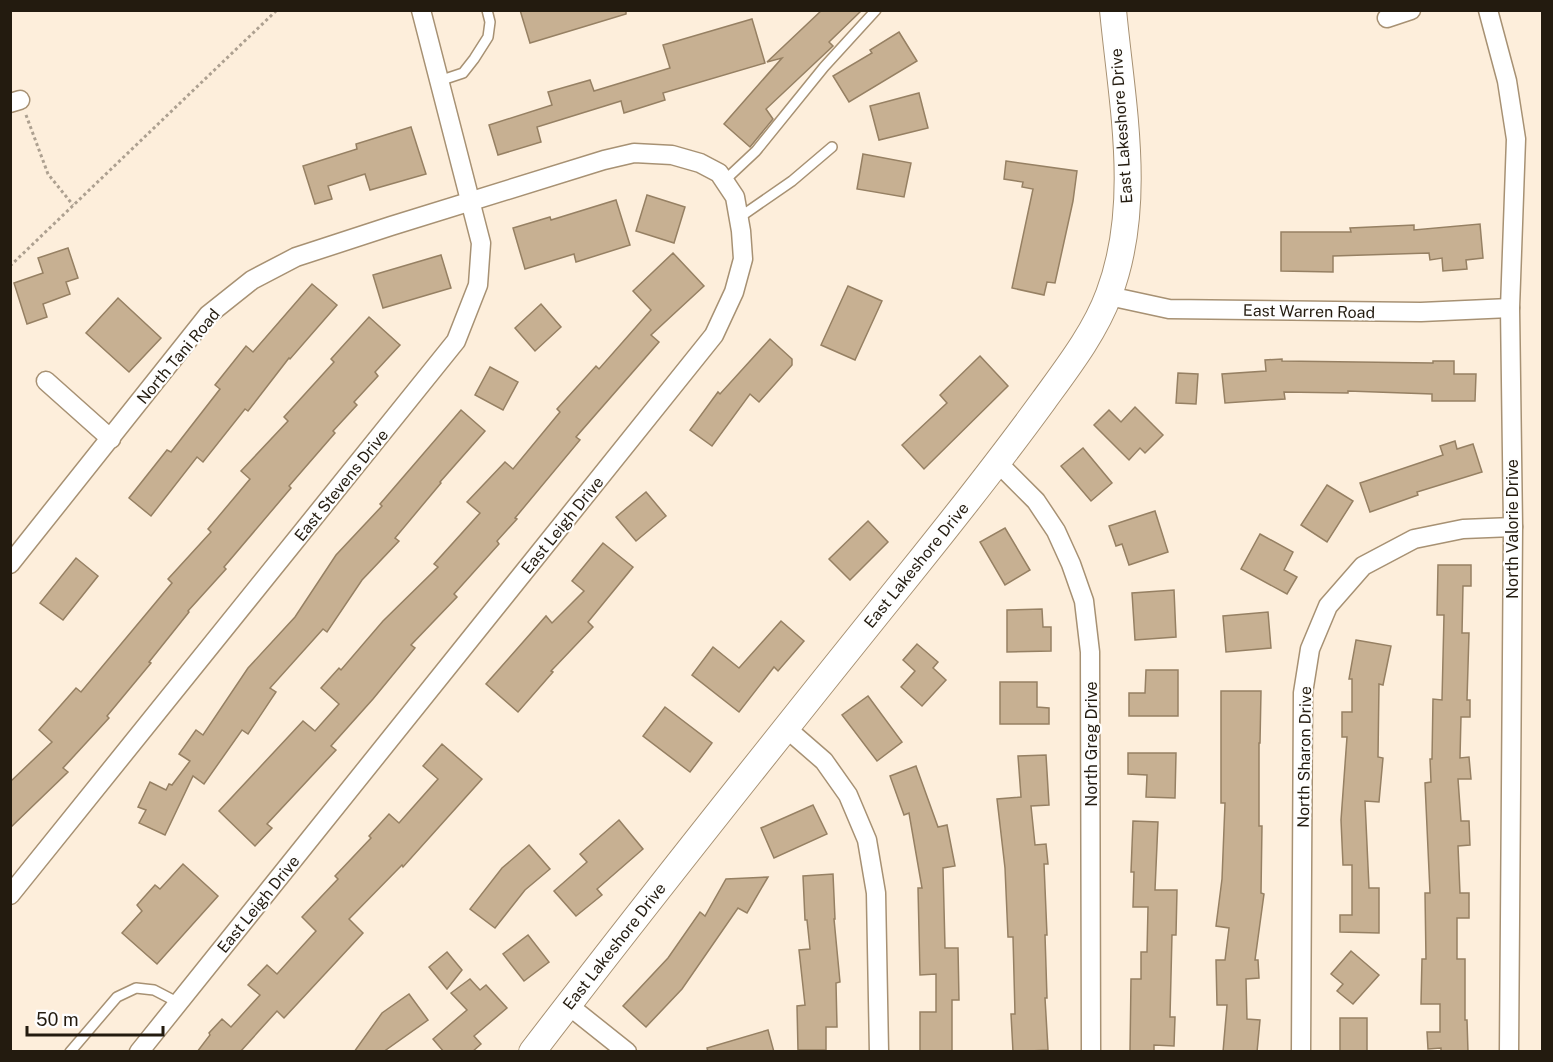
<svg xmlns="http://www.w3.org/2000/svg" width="1553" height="1062" font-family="'Public Sans',sans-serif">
<rect width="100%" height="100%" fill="#fdeedb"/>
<g fill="#c7b092" stroke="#968063" stroke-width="1.5">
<polygon points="520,10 626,10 626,14 530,43"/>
<polygon points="822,10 862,10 829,42 833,46 766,109 773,119 750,147 724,124 782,58 767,62"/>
<polygon points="752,19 765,63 663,93 665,100 624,113 621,101 537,127 541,142 498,155 489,125 552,105 548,92 590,80 594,91 670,68 663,45"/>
<polygon points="899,32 917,61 849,102 833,76 872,53 870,50"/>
<polygon points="919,93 928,128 879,140 870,106"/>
<polygon points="411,127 426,174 370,190 365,174 328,186 332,199 315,204 303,166 357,149 356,144"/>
<polygon points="863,154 911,163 904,197 857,189"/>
<polygon points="1006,161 1077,171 1073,201 1055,283 1047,282 1044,295 1012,288 1033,189 1022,187 1023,182 1004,179"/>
<polygon points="647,195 685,207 674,243 636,231"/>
<polygon points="616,200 630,245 576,262 574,254 525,269 513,228 550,217 551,220"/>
<polygon points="1480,224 1483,258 1466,260 1467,269 1443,271 1442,258 1430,260 1429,253 1333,256 1333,272 1281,271 1281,232 1351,232 1350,228 1414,225 1414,230"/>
<polygon points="68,248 78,278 66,282 70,294 43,304 47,317 27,324 14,283 43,273 38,258"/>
<polygon points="673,253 704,286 651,335 659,342 576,437 580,440 515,518 517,519 497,541 499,544 454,594 457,597 411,645 415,648 373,699 331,746 336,750 267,824 272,828 255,846 219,811 303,721 315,731 339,704 321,688 339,668 341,670 383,621 438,567 434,564 480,513 467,502 505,462 513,469 560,412 557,409 596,366 599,369 651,310 633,291"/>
<polygon points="441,255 451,288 383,308 373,275"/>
<polygon points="312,284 337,305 290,359 289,358 248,411 245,409 203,462 197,457 151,516 129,498 167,450 171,452 220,389 215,385 246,346 253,352"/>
<polygon points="848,286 882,301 855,360 821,345"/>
<polygon points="118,298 161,338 129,372 86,333"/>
<polygon points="541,304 561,327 535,351 515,328"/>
<polygon points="369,317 400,345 375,372 378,376 354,402 357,405 333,431 335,433 289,486 291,488 224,567 226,569 188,611 189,612 149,662 151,663 107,716 109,718 63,768 68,772 10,828 10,782 52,742 39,730 76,688 81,692 172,583 168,579 211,532 208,529 250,479 241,471 288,421 284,417 334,362 331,359"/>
<polygon points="770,339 792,359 792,365 759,402 750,394 712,446 690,430 718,392 720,394"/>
<polygon points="980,356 1008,386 924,469 902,445 947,403 940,395"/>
<polygon points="1282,359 1282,361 1433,363 1433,361 1454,361 1454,374 1476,374 1475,401 1432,401 1432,394 1348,391 1348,393 1284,392 1285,399 1225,403 1222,374 1266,371 1265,360"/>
<polygon points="490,367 518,382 503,410 475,395"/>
<polygon points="1178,373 1198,374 1196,404 1176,403"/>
<polygon points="1135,407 1163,435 1145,453 1140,448 1129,460 1094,425 1109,410 1121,422"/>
<polygon points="461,410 485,431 440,482 441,483 395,538 399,541 362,580 327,632 323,629 270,688 276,692 248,734 242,730 204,784 193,776 165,835 139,823 146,810 138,807 150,782 166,790 169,784 172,785 190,761 179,754 196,730 203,735 248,668 295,617 336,555 382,506 380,504"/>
<polygon points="1455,441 1457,449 1473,444 1482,472 1417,492 1418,495 1370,512 1360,483 1443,455 1440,446"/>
<polygon points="1083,448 1112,483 1091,501 1061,466"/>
<polygon points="1327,485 1353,501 1327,542 1301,525"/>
<polygon points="646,492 666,516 636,541 616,517"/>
<polygon points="1155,511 1168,552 1129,565 1122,544 1116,546 1109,526"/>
<polygon points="868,521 888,542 850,580 829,559"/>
<polygon points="1005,528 1030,570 1005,585 980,542"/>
<polygon points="1260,534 1293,552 1284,570 1297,577 1287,594 1241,569"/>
<polygon points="603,543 633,567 588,622 593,627 551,671 553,672 518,712 486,684 546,616 552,623 584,591 572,581"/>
<polygon points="76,558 98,576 63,620 40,603"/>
<polygon points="1438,565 1471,565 1471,586 1463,586 1462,633 1469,633 1467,700 1470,700 1470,717 1461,717 1460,758 1469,757 1471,779 1458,779 1461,821 1469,821 1470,845 1458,846 1460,893 1469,893 1469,918 1457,918 1457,959 1465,959 1465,1020 1467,1020 1468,1052 1441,1052 1441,1048 1428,1049 1427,1032 1440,1032 1440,1004 1421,1004 1422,959 1426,959 1425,893 1430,893 1425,783 1431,782 1430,759 1432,759 1433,699 1442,700 1444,615 1437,615"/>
<polygon points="1174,590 1176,637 1135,640 1132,593"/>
<polygon points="1042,609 1043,627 1051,627 1051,651 1007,652 1007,610"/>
<polygon points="1268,612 1271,648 1226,652 1223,616"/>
<polygon points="781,621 804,641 778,671 774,667 739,712 692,675 713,647 739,668"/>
<polygon points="1356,640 1391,646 1383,685 1379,684 1378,757 1383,758 1379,802 1365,801 1369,888 1379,888 1379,933 1340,932 1340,915 1352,915 1352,865 1343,865 1341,820 1347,737 1342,737 1342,712 1352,712 1352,679 1349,679"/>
<polygon points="917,644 938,662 933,668 946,680 922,706 901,687 915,671 903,660"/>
<polygon points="1146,670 1178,670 1178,716 1129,716 1129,693 1145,693"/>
<polygon points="1000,682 1037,682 1037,707 1049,708 1049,724 1000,724"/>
<polygon points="1221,691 1261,691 1260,743 1259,743 1259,826 1262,826 1261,893 1264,894 1255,960 1258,960 1259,978 1246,979 1247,1019 1260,1020 1257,1052 1223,1052 1227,1005 1217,1005 1216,960 1225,960 1229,928 1216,926 1222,879 1225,803 1221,803"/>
<polygon points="868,696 902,742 877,761 842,715"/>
<polygon points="665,707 712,743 690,772 643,736"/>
<polygon points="442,744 482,779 403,867 402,865 349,919 363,933 284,1018 277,1011 240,1052 197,1052 210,1035 209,1033 222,1019 231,1027 260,995 248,985 267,965 277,974 316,931 302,917 338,879 335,876 371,838 369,836 389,814 399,823 438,779 423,766"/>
<polygon points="1128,753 1176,753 1175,798 1146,797 1147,775 1128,774"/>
<polygon points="1046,755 1049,805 1031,806 1035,845 1046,844 1048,864 1044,864 1047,935 1045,935 1047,998 1045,998 1048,1050 1013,1052 1011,1014 1015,1014 1013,937 1008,937 1005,868 997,799 1021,797 1018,756"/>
<polygon points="916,766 938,827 947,825 955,866 943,868 945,948 958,948 959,1000 952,1000 952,1052 920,1052 920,1012 936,1012 936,974 920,975 918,888 922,888 909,813 904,815 890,776"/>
<polygon points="813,805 827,834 774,858 761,828"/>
<polygon points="619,820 643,849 597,889 602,895 576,916 554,891 587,862 580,854"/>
<polygon points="1133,821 1158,822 1155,890 1177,890 1176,935 1172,935 1170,1017 1175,1017 1174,1046 1154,1045 1154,1052 1130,1052 1131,979 1141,979 1141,952 1147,952 1148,907 1133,907 1134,872 1131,872"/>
<polygon points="529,845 550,869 525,890 495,928 470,909 502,868"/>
<polygon points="183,864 218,896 157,964 122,933 142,911 137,905 155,885 160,889"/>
<polygon points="833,874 835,919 834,919 840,982 836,983 837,1027 826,1027 826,1050 798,1050 797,1006 805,1005 799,950 810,949 807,920 805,920 803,876"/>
<polygon points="768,877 747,913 738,908 682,989 646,1027 623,1006 668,958 700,912 705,916 726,879"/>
<polygon points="528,935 549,962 524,981 503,954"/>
<polygon points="1351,951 1379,975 1353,1004 1337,991 1343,984 1331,974"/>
<polygon points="447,952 462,970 447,989 429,967"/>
<polygon points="470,979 480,990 486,985 507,1008 474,1036 481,1044 472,1052 444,1052 433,1039 467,1010 451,993"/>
<polygon points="409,994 428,1020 383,1052 354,1052 382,1013"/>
<rect x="1340" y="1018" width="27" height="34"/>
<polygon points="768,1030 774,1052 708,1052 707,1048"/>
</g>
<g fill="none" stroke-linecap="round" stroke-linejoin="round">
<defs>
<g id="lane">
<polyline points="439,81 463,73 474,59 488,37 490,22 487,10"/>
<polyline points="724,181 756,151 824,67 876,10"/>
<polyline points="740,217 792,181 832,147"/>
<polyline points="70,1052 117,997 136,988 154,990 179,1003"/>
</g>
<g id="street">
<polyline points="1488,10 1507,81 1516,139 1510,308 1513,527 1509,1052"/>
<polyline points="1387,18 1411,10"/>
<polyline points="10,103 20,100"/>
<polyline points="1109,296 1169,309 1421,312 1510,308"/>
<polyline points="46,381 111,439"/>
<polyline points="998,463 1036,501 1056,531 1071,564 1084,601 1090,652 1091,1052"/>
<polyline points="10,564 208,315 252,280 296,257 391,226 604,160 634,153 672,155 700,163 719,173 735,197 741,231 743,259 734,292 714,335 139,1052"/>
<polyline points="786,728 824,761 848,795 867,840 876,893 879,1052"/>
<polyline points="10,895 456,341 478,285 481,243 421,10"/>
<polyline points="568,1005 627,1052"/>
<polyline points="1301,1052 1303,693 1310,649 1328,606 1363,566 1414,539 1463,529 1513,527"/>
</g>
<path id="secondary" d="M532,1052C656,890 783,731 911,572C956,516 1001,459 1044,400C1068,367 1095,332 1109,294C1143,204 1122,104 1113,10"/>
</defs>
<use href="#lane" stroke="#a79173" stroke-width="12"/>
<use href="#street" stroke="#a79173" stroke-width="21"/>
<use href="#secondary" stroke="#a79173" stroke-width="28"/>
<g stroke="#ada090" stroke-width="3" stroke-dasharray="3 3" stroke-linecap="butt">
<polyline points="26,115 48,174 73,205"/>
<polyline points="10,266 277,10"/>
</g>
<use href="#lane" stroke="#fff" stroke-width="9"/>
<use href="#street" stroke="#fff" stroke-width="18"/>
<use href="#secondary" stroke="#fff" stroke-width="26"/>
</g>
<g text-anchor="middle" stroke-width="4.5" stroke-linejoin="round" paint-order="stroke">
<g font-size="16" fill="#231b0f" stroke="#fefefe">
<text transform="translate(1121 126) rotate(-94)" y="6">East Lakeshore Drive</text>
<text transform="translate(1309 311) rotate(1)" y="6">East Warren Road</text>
<text transform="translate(178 356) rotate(-50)" y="6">North Tani Road</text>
<text transform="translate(341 485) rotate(-51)" y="6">East Stevens Drive</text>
<text transform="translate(562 525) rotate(-51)" y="6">East Leigh Drive</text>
<text transform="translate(1512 529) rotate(-90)" y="6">North Valorie Drive</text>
<text transform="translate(916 565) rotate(-51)" y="6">East Lakeshore Drive</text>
<text transform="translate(1091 744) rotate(-90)" y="6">North Greg Drive</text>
<text transform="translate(1304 757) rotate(-89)" y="6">North Sharon Drive</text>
<text transform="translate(258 904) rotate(-51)" y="6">East Leigh Drive</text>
<text transform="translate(614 946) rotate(-52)" y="6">East Lakeshore Drive</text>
</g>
</g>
<rect width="1553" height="1062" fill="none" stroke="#231b0f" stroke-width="24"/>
<path d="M27 1026v9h136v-9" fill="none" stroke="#231b0f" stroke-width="3"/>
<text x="36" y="1026" font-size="18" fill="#231b0f" stroke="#fefefe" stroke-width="4.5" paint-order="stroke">50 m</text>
</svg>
